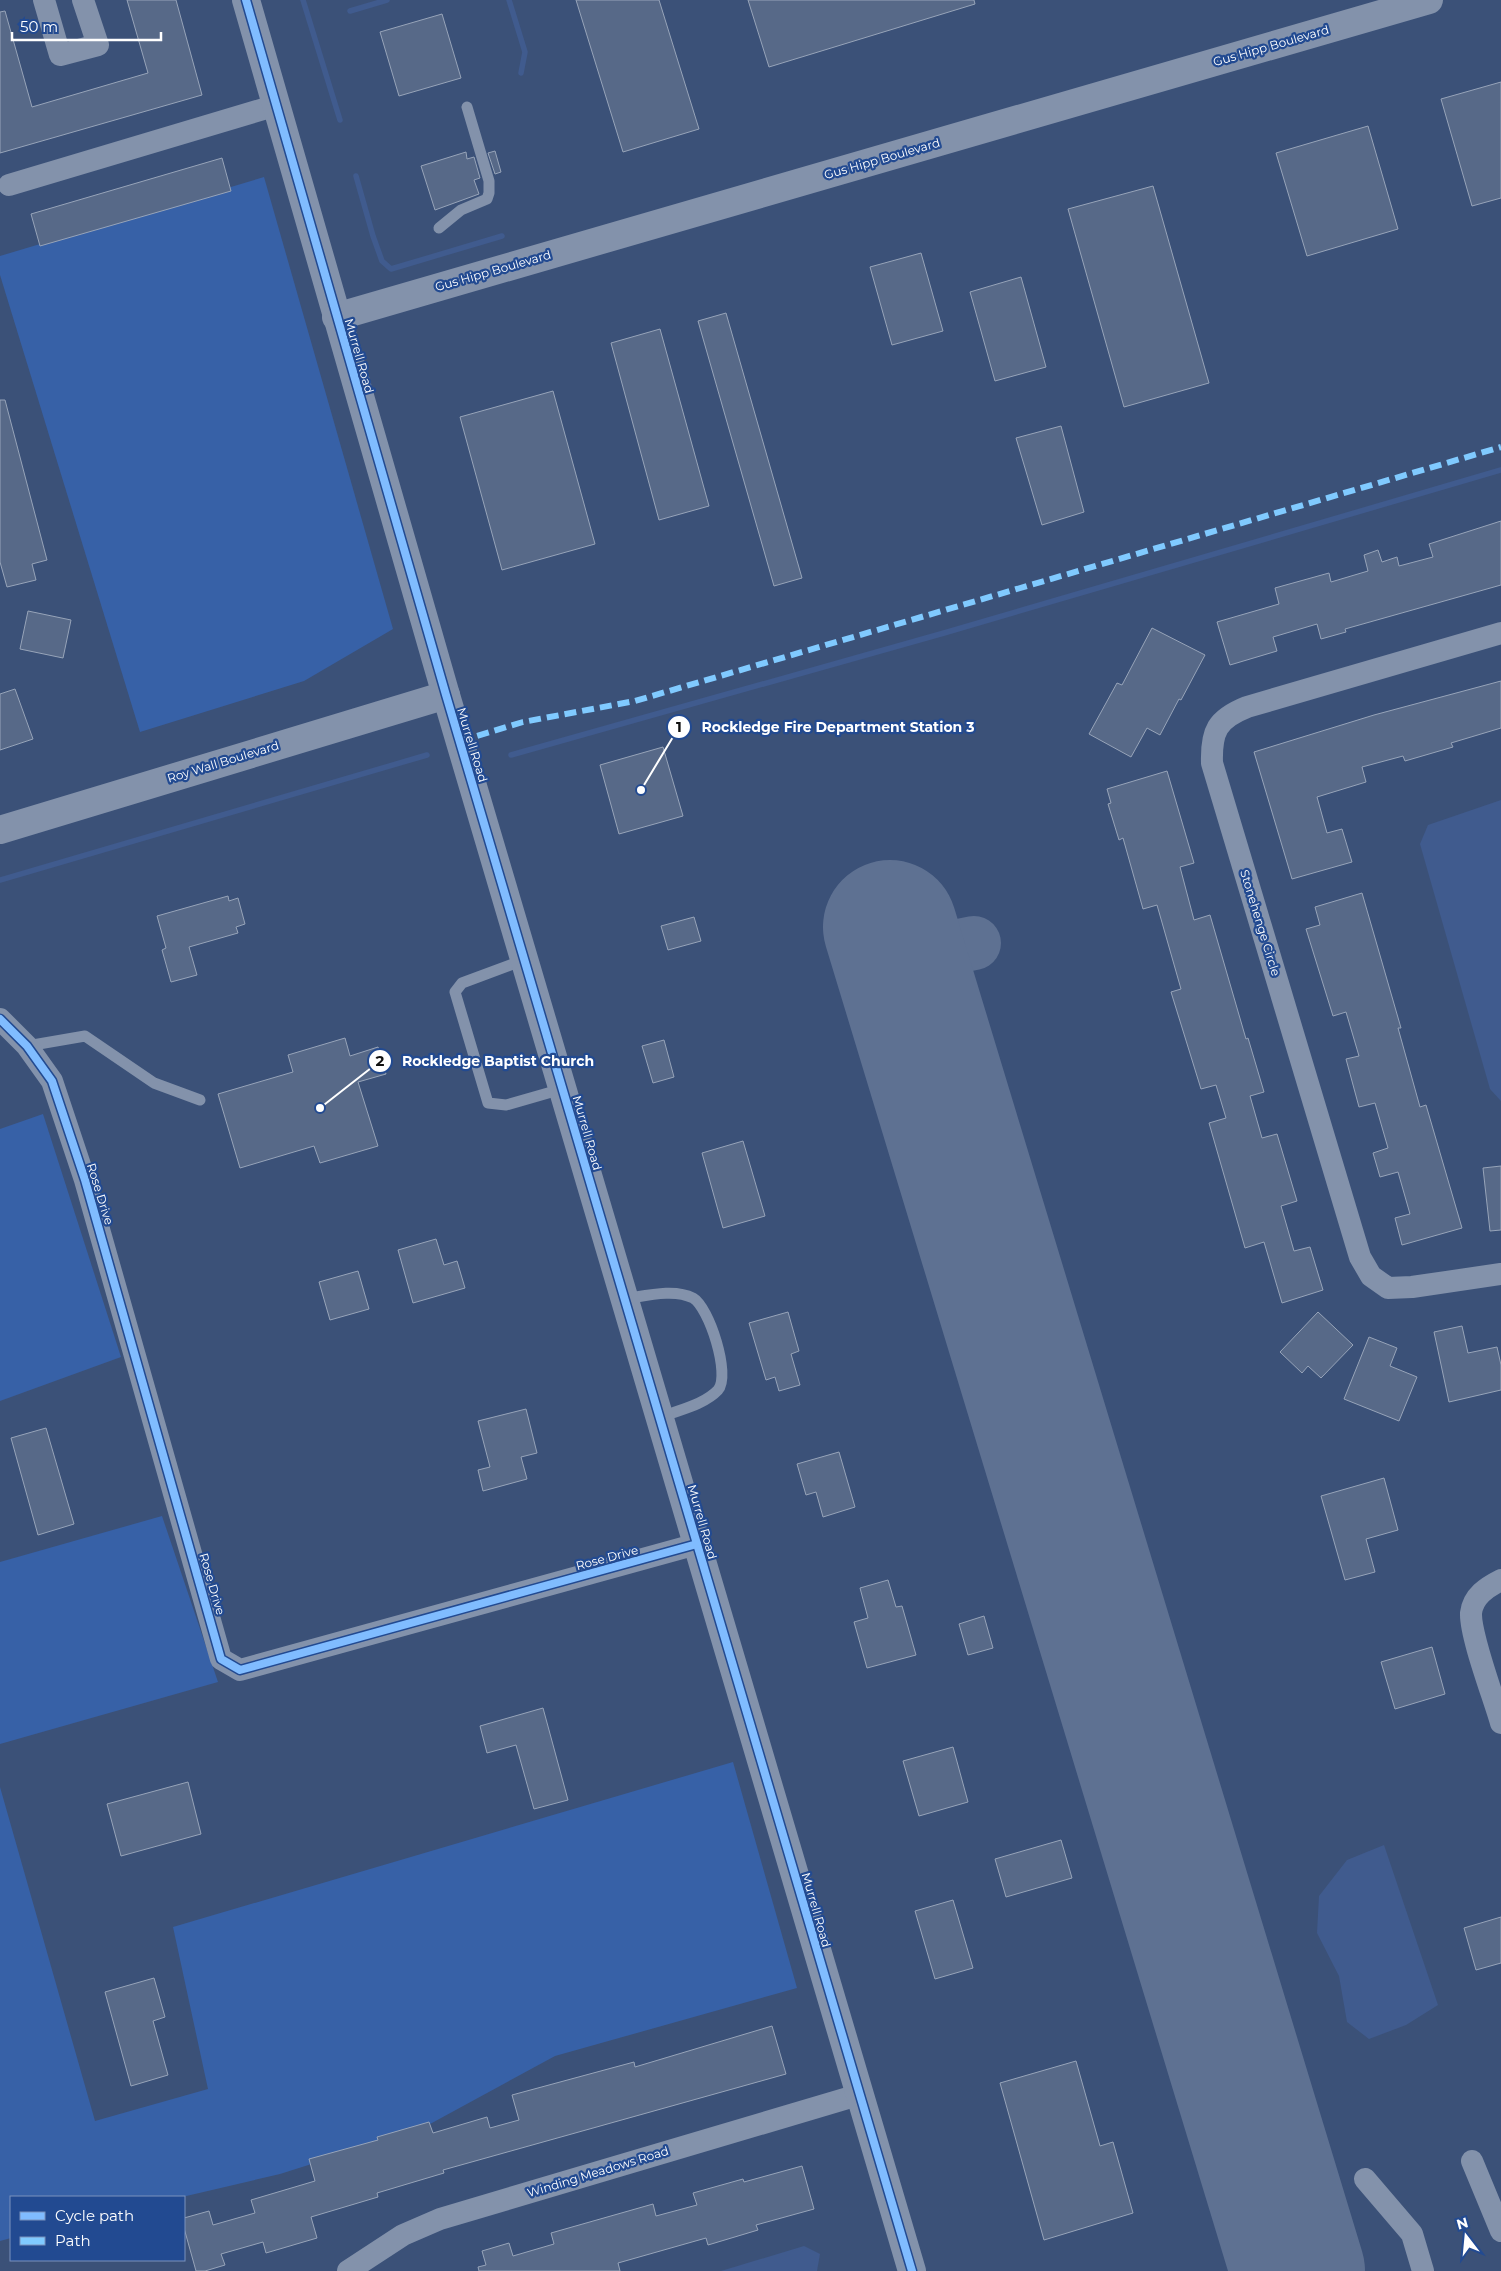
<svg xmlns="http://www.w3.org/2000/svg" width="1501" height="2271" font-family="Montserrat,sans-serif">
<rect width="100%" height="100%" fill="#3b5178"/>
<g fill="#3761a7">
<polygon points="264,177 393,629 304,681 140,732 0,275 0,256"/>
<polygon points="43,1114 121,1357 0,1401 0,1129"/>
<polygon points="162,1516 218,1682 0,1744 0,1562"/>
<polygon points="733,1762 797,1988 555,2056 419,2130 280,2174 182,2197 11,2197 11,2238 0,2241 0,1787 95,2121 208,2089 173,1927"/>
</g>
<g fill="#405b8e">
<polygon points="1501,800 1501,1101 1490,1089 1420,844 1428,825"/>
<polygon points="1384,1845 1438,2005 1406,2025 1369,2039 1347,2022 1339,1976 1317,1933 1319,1896 1347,1860"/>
<polygon points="804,2246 820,2254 817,2271 721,2271"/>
</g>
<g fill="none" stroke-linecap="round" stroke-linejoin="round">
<g stroke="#405b8e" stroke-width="5.5">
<polyline points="303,0 340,120"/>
<polyline points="509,0 525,52 521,73"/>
<polyline points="350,11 387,0"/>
<polyline points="356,176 373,236 382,261 391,269 502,236"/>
<polyline points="511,755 944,633 1501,470"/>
<polyline points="0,880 427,755"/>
</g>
<polyline stroke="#5e7192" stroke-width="54" points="900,958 974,943"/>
<polyline stroke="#5e7192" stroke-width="134" points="890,927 1298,2271"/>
</g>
<g fill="#576988" stroke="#97a4b9">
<polygon points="127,0 176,0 202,95 0,153 0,12 5,11 32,107 148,73"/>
<polygon points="576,0 659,0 699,129 623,152"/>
<polygon points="748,0 974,0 975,4 769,67"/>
<polygon points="442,14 461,78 399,96 380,32"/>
<polygon points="1501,82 1501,198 1472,206 1441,99"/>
<polygon points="1368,126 1398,229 1307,256 1276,153"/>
<polygon points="495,151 501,172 495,174 488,153"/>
<polygon points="466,152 467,159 474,157 480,178 474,180 479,194 435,210 421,166"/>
<polygon points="222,158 231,191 40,246 31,214"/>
<polygon points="1153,186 1209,383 1124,407 1068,209"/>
<polygon points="921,253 943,331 892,345 870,267"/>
<polygon points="1021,277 1046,367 995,381 970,292"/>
<polygon points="726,313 802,578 774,586 698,321"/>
<polygon points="660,329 709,506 659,520 611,343"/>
<polygon points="553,391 595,544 502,570 460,417"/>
<polygon points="0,400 5,400 47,560 32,564 36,580 7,587 0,562"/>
<polygon points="1061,426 1084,512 1042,525 1016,438"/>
<polygon points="1501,521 1501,585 1345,629 1346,632 1321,639 1317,624 1273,637 1277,651 1230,665 1217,622 1279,604 1275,588 1329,573 1331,582 1368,571 1364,555 1378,550 1382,562 1397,557 1399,566 1433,557 1429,544"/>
<polygon points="28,611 71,620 63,658 20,649"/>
<polygon points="1152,628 1205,655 1181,700 1179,699 1160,735 1147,728 1131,757 1089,734 1117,683 1122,685"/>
<polygon points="1501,681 1501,728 1451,743 1453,747 1405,761 1403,756 1362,767 1366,782 1317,797 1327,833 1342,829 1352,862 1292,879 1254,752 1374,715"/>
<polygon points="15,689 33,739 0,750 0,694"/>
<polygon points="663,747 683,816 619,834 600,765"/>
<polygon points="1167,771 1194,863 1180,867 1194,920 1210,915 1246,1039 1248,1038 1264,1092 1250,1096 1262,1138 1277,1134 1297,1201 1281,1206 1294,1251 1310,1247 1323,1290 1282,1303 1264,1242 1245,1248 1209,1123 1226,1118 1216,1085 1201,1089 1171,992 1181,989 1157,905 1143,909 1123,838 1119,840 1108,804 1111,803 1107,789"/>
<polygon points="1362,893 1401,1028 1398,1028 1420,1107 1426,1105 1462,1228 1402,1245 1395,1218 1410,1214 1398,1172 1380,1177 1373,1153 1388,1148 1375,1103 1359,1107 1346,1059 1359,1056 1346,1012 1333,1016 1306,929 1320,925 1315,907"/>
<polygon points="228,896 229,901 238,898 245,924 236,927 238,933 189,947 197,975 171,982 162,950 166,948 157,916"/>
<polygon points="694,917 701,941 668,950 661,926"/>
<polygon points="345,1038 350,1056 378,1047 386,1074 358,1082 378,1146 320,1163 314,1146 240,1168 218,1094 293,1072 288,1055"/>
<polygon points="664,1040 674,1077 653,1083 642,1046"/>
<polygon points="743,1141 765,1216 723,1228 702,1153"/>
<polygon points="1501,1166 1501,1230 1490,1231 1483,1168"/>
<polygon points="436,1239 444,1265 457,1261 465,1288 413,1303 398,1250"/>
<polygon points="358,1271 369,1309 330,1320 319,1282"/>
<polygon points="788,1312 799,1351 791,1354 800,1385 779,1391 775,1377 766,1380 749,1323"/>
<polygon points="1318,1312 1353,1345 1321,1378 1308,1366 1302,1373 1280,1352"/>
<polygon points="1462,1326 1468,1353 1497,1347 1501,1365 1501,1390 1449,1402 1434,1332"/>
<polygon points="1369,1337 1397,1348 1390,1366 1417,1377 1399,1421 1344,1399"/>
<polygon points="526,1409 537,1453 521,1457 527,1479 483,1491 478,1470 490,1467 478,1421"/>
<polygon points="46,1428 74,1524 38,1535 11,1438"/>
<polygon points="839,1452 855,1507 823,1517 816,1492 806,1495 797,1464"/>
<polygon points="1384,1478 1398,1530 1366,1539 1375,1572 1345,1580 1321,1496"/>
<polygon points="888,1580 896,1607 902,1606 916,1655 867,1668 854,1622 868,1618 860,1588"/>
<polygon points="984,1616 993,1648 968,1655 959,1624"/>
<polygon points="1432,1647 1445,1694 1395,1709 1381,1662"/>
<polygon points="543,1708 568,1800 534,1809 516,1745 487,1753 480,1726"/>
<polygon points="953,1747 968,1802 919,1816 903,1761"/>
<polygon points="188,1782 201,1834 121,1856 107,1804"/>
<polygon points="1061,1840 1072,1878 1006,1897 995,1859"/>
<polygon points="953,1900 973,1968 935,1979 915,1911"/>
<polygon points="1501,1917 1501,1963 1476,1970 1464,1928"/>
<polygon points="154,1978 165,2017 153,2021 168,2075 131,2086 105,1992"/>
<polygon points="772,2026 786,2074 443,2170 444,2173 377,2193 378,2197 311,2217 317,2238 266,2253 263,2242 221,2254 225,2265 205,2271 196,2271 184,2228 184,2218 209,2211 213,2225 255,2213 251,2200 315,2181 309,2159 378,2140 377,2137 429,2122 433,2133 487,2117 490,2128 519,2120 512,2095 634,2062 635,2067"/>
<polygon points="1076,2061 1100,2146 1113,2142 1133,2213 1044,2240 1000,2083"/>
<polygon points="802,2166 814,2209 756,2225 758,2230 708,2245 706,2238 618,2263 620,2271 479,2271 478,2267 486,2265 482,2251 509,2243 513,2256 554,2244 551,2233 653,2204 656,2216 697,2205 693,2193 743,2179 744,2182"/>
</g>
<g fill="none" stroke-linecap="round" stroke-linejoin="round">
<g stroke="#8392ab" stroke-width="11">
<polyline points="439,228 461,210 487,199 489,193 489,181 467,107"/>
<polyline points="524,960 462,983 455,992 488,1103 506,1105 562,1089"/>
<polyline points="27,1046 85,1036 154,1083 200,1100"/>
<path d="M624,1299C645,1296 674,1288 693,1298C709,1307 731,1375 718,1390C704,1405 678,1410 659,1418"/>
</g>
<g stroke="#8392ab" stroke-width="22">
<polyline points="44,0 60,55 98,45 83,0"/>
<polyline points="9,185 277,105"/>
<path d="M1501,633L1247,707C1217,719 1211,731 1212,763L1360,1257L1371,1276L1388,1288L1412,1287L1501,1274"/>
<polyline points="0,1019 27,1046 52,1081 85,1180 221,1659 240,1670 697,1544"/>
<path d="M1501,1580C1487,1587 1473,1596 1471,1613C1470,1636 1494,1698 1501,1723"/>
<polyline points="1472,2161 1501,2231"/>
<polyline points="1365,2179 1412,2234 1423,2271"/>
<polyline points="348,2271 403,2235 440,2219 858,2095"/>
</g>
<g stroke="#8392ab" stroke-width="28">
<polyline points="246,0 446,695 912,2271"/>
<polyline points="336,317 1429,0"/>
<polyline points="0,830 446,695"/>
</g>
<polyline stroke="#80caff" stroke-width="6" stroke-dasharray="12 6" stroke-linecap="butt" points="460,741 523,722 635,701 1501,447"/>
<defs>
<g id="cycleway">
<polyline points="246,0 446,695 912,2271"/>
<polyline points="0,1019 27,1046 52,1081 85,1180 221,1659 240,1670 697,1544"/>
</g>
</defs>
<use href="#cycleway" stroke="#224a91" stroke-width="11"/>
<use href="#cycleway" stroke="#80bcff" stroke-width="8"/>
</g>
<g text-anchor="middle" stroke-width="4.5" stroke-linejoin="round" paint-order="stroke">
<g font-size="12" fill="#fff" stroke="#224a91">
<text transform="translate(1271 46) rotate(-16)" y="4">Gus Hipp Boulevard</text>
<text transform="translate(882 159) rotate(-16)" y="4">Gus Hipp Boulevard</text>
<text transform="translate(493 271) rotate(-16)" y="4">Gus Hipp Boulevard</text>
<text transform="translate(359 356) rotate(74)" y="4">Murrell Road</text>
<text transform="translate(472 745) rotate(73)" y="4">Murrell Road</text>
<text transform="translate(223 762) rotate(-17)" y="4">Roy Wall Boulevard</text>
<text transform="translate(1260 923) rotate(73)" y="4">Stonehenge Circle</text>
<text transform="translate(587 1133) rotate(74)" y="4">Murrell Road</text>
<text transform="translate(100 1194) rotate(73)" y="4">Rose Drive</text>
<text transform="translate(702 1522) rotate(74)" y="4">Murrell Road</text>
<text transform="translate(607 1558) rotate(-15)" y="4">Rose Drive</text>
<text transform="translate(212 1584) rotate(74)" y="4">Rose Drive</text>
<text transform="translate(816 1910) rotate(74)" y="4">Murrell Road</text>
<text transform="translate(598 2172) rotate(-17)" y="4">Winding Meadows Road</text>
</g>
</g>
<path fill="none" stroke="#fff" stroke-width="2" d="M641 790L679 727M320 1108L380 1061"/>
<g fill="#fff" stroke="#224a91" stroke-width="2">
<circle cx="641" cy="790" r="5"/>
<circle cx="320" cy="1108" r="5"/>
<circle cx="679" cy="727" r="12"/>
<circle cx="380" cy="1061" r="12"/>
</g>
<g font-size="15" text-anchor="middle" font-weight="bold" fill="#111">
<text x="679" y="732">1</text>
<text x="380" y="1066">2</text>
</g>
<g font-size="14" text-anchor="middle" font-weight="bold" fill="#fff" stroke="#224a91" stroke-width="4.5" stroke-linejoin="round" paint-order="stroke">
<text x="838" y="732">Rockledge Fire Department Station 3</text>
<text x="498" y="1066">Rockledge Baptist Church</text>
</g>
<rect x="10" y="2196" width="175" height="65" fill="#224a91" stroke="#7a92bd"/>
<rect x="20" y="2212" width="25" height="8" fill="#80bcff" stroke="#7a92bd"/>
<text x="55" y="2221" font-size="15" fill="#ffffff">Cycle path</text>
<rect x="20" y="2237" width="25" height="8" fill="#80caff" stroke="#7a92bd"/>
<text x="55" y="2246" font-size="15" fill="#ffffff">Path</text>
<g transform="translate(1466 2236) rotate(344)" stroke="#224a91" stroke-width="4" paint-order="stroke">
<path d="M0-4L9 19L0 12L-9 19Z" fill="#ffffff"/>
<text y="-8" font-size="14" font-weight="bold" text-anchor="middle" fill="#ffffff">N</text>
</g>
<path d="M12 32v8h149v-8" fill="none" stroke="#ffffff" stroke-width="2.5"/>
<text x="20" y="32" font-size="15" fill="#ffffff" stroke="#224a91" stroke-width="4" paint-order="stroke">50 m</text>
</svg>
